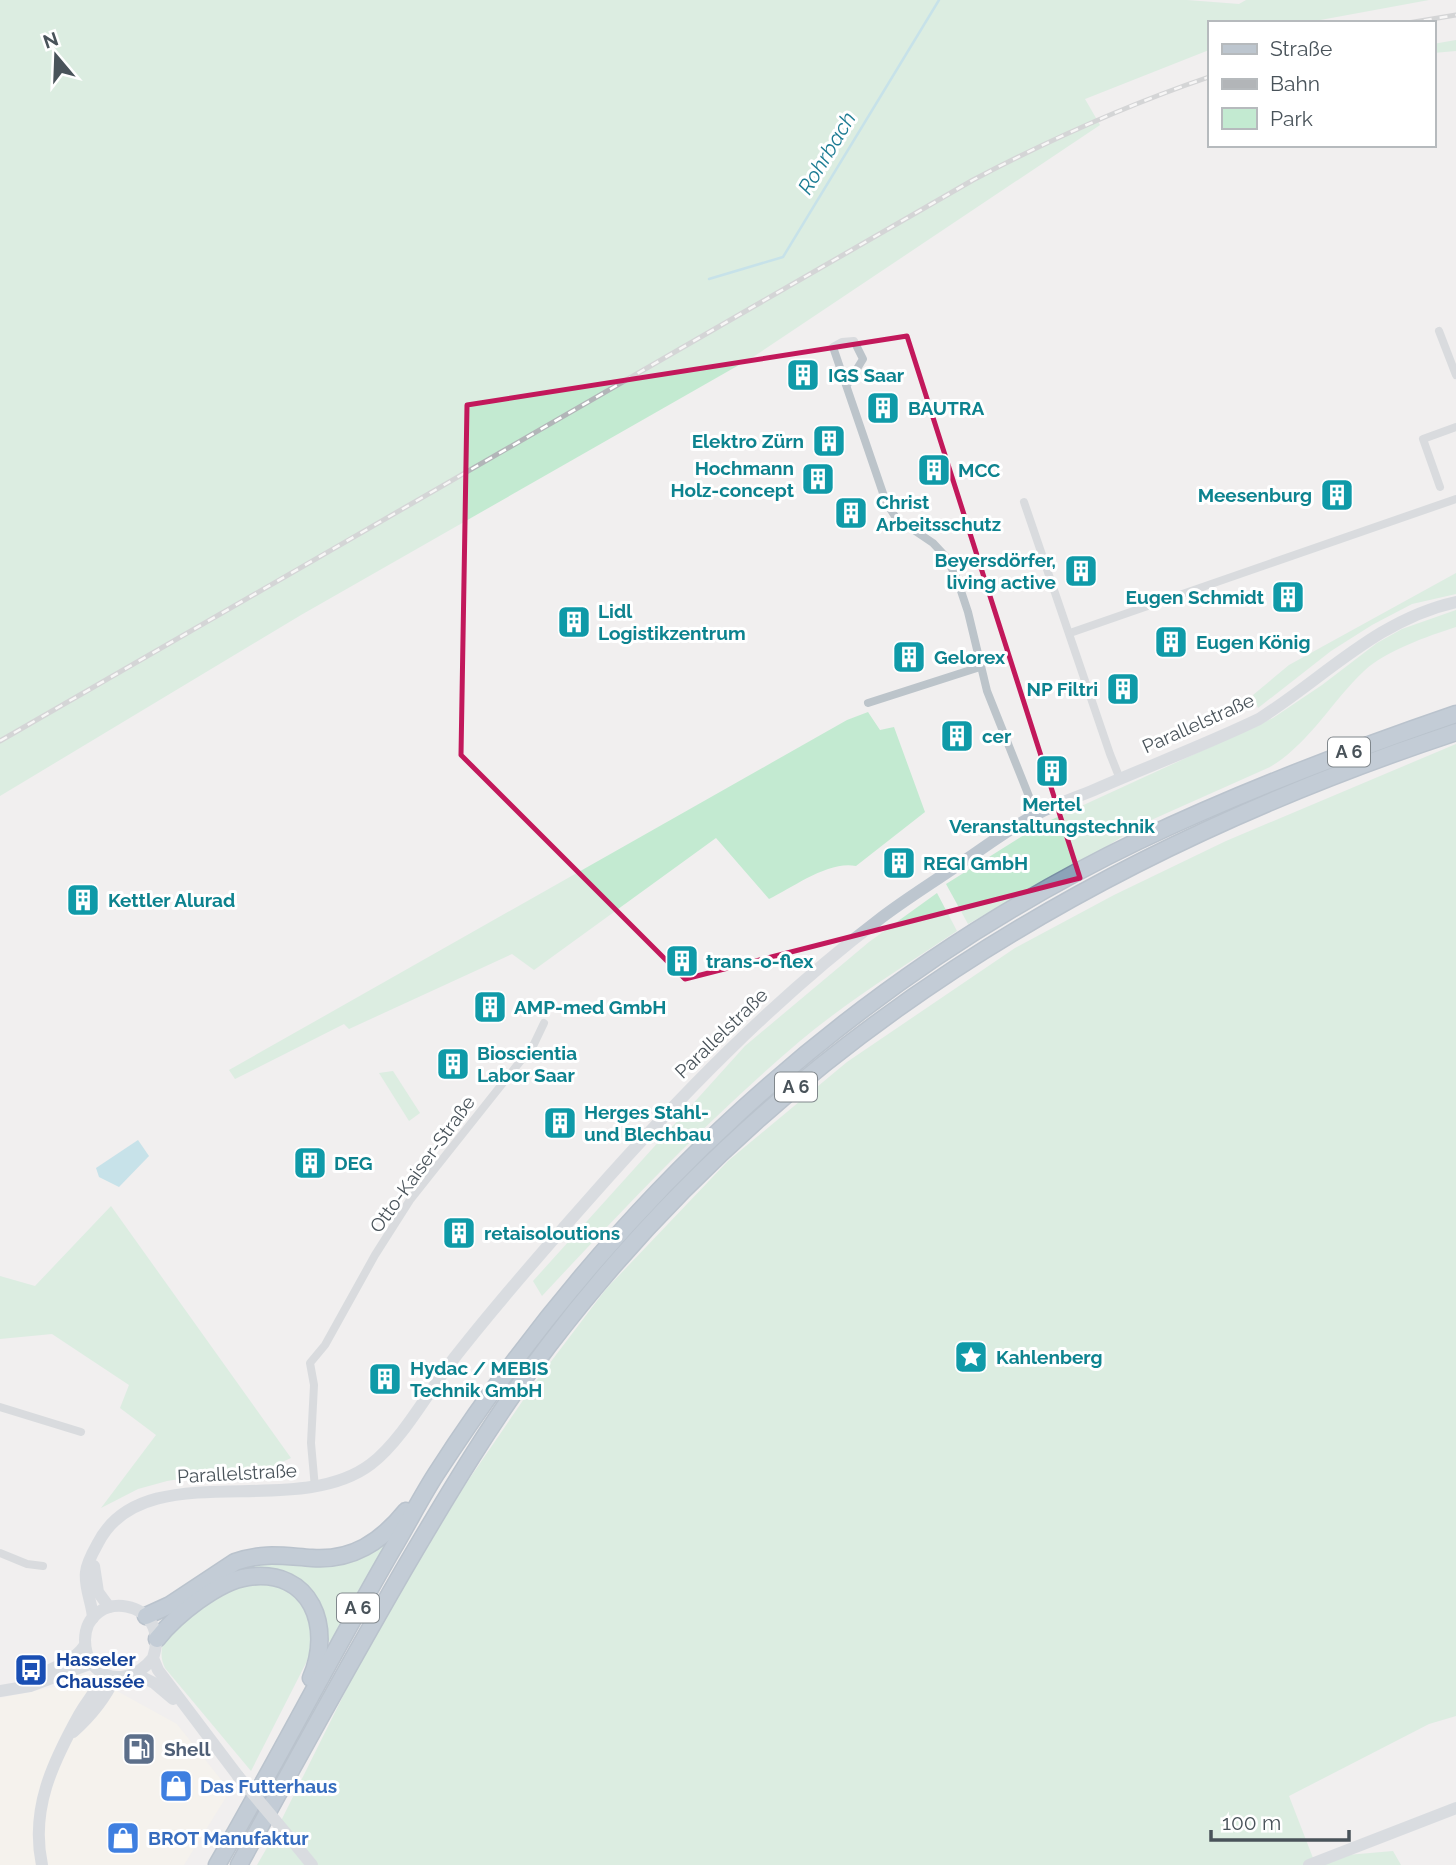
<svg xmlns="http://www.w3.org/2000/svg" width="1456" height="1865" font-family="Raleway,sans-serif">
<rect width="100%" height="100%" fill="#f1efef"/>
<polygon fill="#faf5eb" points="88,1675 177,1724 230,1791 184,1865 0,1865 0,1698 53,1687"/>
<g fill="#c3ead1">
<polygon points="0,0 1187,0 1239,4 1246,0 1429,0 1304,23 1209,23 1209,50 1085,99 1100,125 753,357 301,615 0,796"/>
<polygon points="1456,40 1456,51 1433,53 1433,44"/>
<polygon points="1456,573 1456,594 1412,604 1372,625 1331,651 1258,708 1253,695 1289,665"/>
<path d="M1456,610V627C1428,636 1385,651 1364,671C1332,701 1309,744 1270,767L1140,825L1103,849L968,924L946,884L1040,825L1273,718L1322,685L1377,643L1402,629Z"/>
<path d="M868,712L880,730L894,727L925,812L856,866C830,860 793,887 769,899L716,838L534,970L512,954L349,1029L344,1024L235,1079L229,1070L847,720Z"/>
<polygon points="1456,744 1456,1716 1429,1724 1289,1796 1313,1858 1393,1851 1401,1865 257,1865 272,1839 367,1648 463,1488 537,1380 606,1289 728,1161 847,1062 1015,948 1114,895 1226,841"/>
<path d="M937,893L957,931C904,966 849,1000 800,1041C707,1120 624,1208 542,1296L533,1281L745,1046L869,942Z"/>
<polygon points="393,1071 420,1113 409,1121 379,1073"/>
<polygon points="111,1206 291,1458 265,1470 229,1471 167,1481 138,1489 101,1508 156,1435 120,1408 129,1385 52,1334 0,1339 0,1276 35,1286"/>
<polygon points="381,1545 386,1548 330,1642 326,1638 323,1614 317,1601 271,1570 252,1569 216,1581 250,1562"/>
<path d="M237,1584C252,1584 273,1581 287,1589C291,1591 295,1597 298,1601C314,1620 316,1641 306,1663L251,1771L165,1668C146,1629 210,1602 237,1584Z"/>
</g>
<polygon fill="#95d3e2" points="138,1140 149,1156 119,1187 99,1177 96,1168"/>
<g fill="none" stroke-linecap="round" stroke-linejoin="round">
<polyline stroke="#95d3e2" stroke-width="2.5" points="709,279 783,257 939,0"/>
<defs>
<g id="highway">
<path d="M146,1616L170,1605L235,1562C264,1552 282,1556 312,1558C352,1561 381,1542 406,1511"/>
<path d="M157,1639C175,1616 218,1581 248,1577C312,1568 333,1628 311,1678"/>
<path d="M217,1865C277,1761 332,1654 392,1550C407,1525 420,1499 436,1474C611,1203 846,982 1138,841C1241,792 1348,751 1456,714"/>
<path d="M239,1865C293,1766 347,1668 403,1571C448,1494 494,1417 548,1346C780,1041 1097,851 1456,732"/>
</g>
</defs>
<use href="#highway" stroke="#788ea4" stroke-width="19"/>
<g stroke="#bcc4ca" stroke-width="8">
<polyline points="1439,331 1456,375"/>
<polyline points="847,385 863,359 854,341 842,342 833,347 886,502 896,518 933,543 946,557 957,579 968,612 987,691 1036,814"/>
<polyline points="1440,487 1423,439 1456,427"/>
<polyline points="1024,502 1110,754 1120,779"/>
<polyline points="1070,633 1456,499"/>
<polyline points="868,703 980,667"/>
<polyline points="0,1407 81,1432"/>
<polyline points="315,1488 311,1443 314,1385 310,1363 325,1345 375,1255 410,1200 534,1044 544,1023"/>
<polyline points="0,1553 27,1564 43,1566"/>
</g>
<g stroke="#bdc6cf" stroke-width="12">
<polyline points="94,1566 98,1592 109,1607"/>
<path d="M93,1618C92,1602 84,1588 86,1572C87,1562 93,1552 98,1543C144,1453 295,1522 371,1464C400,1442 426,1396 448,1366C492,1309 541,1253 589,1199C678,1098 773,1000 881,918C906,899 932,883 958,865C984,848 1009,828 1037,814C1055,804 1075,798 1094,790C1149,766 1205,745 1259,719C1324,678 1378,619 1456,602"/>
<path d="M153,1658C138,1677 112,1686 93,1665C87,1658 85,1650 85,1640C86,1587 173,1598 153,1658L158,1670L238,1776"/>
<polyline points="136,1674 154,1683 173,1699"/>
<path d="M23,1682C43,1671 72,1665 85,1645"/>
<polyline points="0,1691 30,1686 92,1663"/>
<path d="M73,1732C91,1716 105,1699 115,1677"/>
<polyline points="290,1838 312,1865"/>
<path d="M42,1865C30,1809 53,1762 79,1715C89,1697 96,1694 103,1673"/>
<polyline points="1309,1865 1456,1808"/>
</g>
<use href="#highway" stroke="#8ca3b8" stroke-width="16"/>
<defs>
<g id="rail">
<polyline points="1408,23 1456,15"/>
<path d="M0,741L973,180C1049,140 1127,105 1209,77"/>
</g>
</defs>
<use href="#rail" stroke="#b2b5b8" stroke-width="5"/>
<use href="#rail" stroke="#fff" stroke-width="2.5" stroke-dasharray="8" stroke-linecap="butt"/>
<polyline stroke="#bdc6cf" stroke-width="12" points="238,1776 290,1838"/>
</g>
<path d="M0 0H1456V1865H0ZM907,336L1080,878L685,979L461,755L467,405Z" fill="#f1efef" fill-opacity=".55" fill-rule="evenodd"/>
<path fill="none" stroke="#c2185b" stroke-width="5" stroke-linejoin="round" d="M907,336L1080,878L685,979L461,755L467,405Z"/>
<defs>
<symbol id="building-square" viewBox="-11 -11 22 22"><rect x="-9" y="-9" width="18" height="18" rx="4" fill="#0f9aa8" stroke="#fff"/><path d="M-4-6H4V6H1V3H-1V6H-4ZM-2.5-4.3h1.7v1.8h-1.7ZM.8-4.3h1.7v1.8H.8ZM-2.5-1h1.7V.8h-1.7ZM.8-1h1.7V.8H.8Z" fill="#fff"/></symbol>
<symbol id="sight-square" viewBox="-11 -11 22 22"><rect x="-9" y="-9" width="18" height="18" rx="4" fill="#0f9aa8" stroke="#fff"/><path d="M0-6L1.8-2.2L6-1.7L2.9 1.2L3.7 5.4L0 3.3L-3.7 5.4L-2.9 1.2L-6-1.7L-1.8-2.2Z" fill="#fff"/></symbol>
<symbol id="bus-square" viewBox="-11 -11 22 22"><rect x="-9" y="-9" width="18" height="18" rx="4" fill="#1a4fb4" stroke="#fff"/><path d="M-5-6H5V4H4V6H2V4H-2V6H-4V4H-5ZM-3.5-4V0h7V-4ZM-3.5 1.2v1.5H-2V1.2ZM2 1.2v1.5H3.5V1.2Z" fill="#fff"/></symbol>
<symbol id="fuel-square" viewBox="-11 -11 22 22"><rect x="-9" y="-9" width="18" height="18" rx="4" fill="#5c6f8a" stroke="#fff"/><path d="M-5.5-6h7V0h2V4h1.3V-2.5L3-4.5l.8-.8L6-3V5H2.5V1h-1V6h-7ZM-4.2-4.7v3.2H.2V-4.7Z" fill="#fff"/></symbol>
<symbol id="shop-square" viewBox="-11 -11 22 22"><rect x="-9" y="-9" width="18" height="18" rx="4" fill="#3f7fe0" stroke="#fff"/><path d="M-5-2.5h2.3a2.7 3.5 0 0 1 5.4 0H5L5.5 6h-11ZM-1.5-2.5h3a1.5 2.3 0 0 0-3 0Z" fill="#fff"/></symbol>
</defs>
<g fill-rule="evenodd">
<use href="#building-square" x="784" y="356" width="38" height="38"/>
<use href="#building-square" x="864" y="389" width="38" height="38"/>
<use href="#building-square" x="810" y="422" width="38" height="38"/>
<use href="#building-square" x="915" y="451" width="38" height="38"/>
<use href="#building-square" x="799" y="460" width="38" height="38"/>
<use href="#building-square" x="1318" y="476" width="38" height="38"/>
<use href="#building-square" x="832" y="494" width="38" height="38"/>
<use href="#building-square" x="1062" y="552" width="38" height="38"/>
<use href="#building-square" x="1269" y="578" width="38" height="38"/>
<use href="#building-square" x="555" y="603" width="38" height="38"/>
<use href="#building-square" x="1152" y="623" width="38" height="38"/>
<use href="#building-square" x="890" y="638" width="38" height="38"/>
<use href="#building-square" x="1104" y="670" width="38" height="38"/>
<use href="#building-square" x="938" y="717" width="38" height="38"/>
<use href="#building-square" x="1033" y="752" width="38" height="38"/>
<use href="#building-square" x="880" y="844" width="38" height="38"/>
<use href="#building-square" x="64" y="881" width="38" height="38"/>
<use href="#building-square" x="663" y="942" width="38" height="38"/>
<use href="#building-square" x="471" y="988" width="38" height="38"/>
<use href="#building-square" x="434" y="1045" width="38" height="38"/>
<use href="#building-square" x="541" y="1104" width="38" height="38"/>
<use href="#building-square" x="291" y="1144" width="38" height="38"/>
<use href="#building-square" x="440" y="1214" width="38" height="38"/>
<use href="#sight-square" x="952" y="1338" width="38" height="38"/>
<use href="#building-square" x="366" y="1360" width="38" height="38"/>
<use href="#bus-square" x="12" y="1651" width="38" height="38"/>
<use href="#fuel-square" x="120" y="1730" width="38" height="38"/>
<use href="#shop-square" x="157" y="1767" width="38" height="38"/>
<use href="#shop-square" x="104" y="1819" width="38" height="38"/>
</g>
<g text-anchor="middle" stroke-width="6" stroke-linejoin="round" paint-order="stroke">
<g fill="#fff" stroke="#80878c" stroke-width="2">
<rect x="1328" y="737.5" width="42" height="29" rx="5"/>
<rect x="775" y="1072.5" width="42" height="29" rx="5"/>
<rect x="337" y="1593.5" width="42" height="29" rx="5"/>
</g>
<g font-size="18" font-weight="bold" fill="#49535a">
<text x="1349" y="758">A 6</text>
<text x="796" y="1093">A 6</text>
<text x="358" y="1614">A 6</text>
</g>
<g font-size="19" font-weight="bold" fill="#0d838f" stroke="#fff" text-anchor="start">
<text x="828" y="382">IGS Saar</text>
<text x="908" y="415">BAUTRA</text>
<text x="804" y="448" text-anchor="end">Elektro Zürn</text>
<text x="794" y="475" text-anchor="end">Hochmann<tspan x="794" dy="22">Holz-concept</tspan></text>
<text x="958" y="477">MCC</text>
<text x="1312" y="502" text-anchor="end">Meesenburg</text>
<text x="876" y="509">Christ<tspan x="876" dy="22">Arbeitsschutz</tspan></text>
<text x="1056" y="567" text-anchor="end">Beyersdörfer,<tspan x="1056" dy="22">living active</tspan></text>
<text x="1264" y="604" text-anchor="end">Eugen Schmidt</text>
<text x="598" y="618">Lidl<tspan x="598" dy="22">Logistikzentrum</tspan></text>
<text x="1196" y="649">Eugen König</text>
<text x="934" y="664">Gelorex</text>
<text x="1098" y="696" text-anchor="end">NP Filtri</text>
<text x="982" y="743">cer</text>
<text x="1052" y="811" text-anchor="middle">Mertel<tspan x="1052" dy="22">Veranstaltungstechnik</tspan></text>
<text x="923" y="870">REGI GmbH</text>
<text x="108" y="907">Kettler Alurad</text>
<text x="706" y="968">trans-o-flex</text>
<text x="514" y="1014">AMP-med GmbH</text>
<text x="477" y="1060">Bioscientia<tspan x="477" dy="22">Labor Saar</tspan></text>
<text x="584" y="1119">Herges Stahl-<tspan x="584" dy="22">und Blechbau</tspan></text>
<text x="334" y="1170">DEG</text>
<text x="484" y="1240">retaisoloutions</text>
<text x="996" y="1364">Kahlenberg</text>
<text x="410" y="1375">Hydac / MEBIS<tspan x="410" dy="22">Technik GmbH</tspan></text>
</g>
<g font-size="19" fill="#49535a" stroke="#fff">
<text transform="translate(1198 723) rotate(-24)" y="7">Parallelstraße</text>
<text transform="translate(721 1033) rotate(-44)" y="7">Parallelstraße</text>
<text transform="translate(422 1164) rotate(-54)" y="7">Otto-Kaiser-Straße</text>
<text transform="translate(237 1473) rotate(-3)" y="7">Parallelstraße</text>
</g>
<g font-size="19" font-weight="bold" fill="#164399" stroke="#fff" text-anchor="start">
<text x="56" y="1666">Hasseler<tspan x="56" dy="22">Chaussée</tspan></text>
</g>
<g font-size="19" font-weight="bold" fill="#4e5e75" stroke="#fff" text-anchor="start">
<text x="164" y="1756">Shell</text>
</g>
<g font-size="19" font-weight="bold" fill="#366cbe" stroke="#fff" text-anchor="start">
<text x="200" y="1793">Das Futterhaus</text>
<text x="148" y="1845">BROT Manufaktur</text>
</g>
<g font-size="21" font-style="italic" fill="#1c7c93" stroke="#fff">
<text transform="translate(827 153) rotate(-59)" y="7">Rohrbach</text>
</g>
</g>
<rect x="1208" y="21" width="228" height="126" fill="#ffffff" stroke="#b6babd" stroke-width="2"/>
<rect x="1222" y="44" width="35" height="10" fill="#bdc6cf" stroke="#b6babd" stroke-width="2"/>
<text x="1270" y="56" font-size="21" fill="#49535a">Straße</text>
<rect x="1222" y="79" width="35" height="10" fill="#b2b5b8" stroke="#b6babd" stroke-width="2"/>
<text x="1270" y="91" font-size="21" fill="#49535a">Bahn</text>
<rect x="1222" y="108" width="35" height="21" fill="#c3ead1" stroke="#b6babd" stroke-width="2"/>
<text x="1270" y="126" font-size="21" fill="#49535a">Park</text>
<g transform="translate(56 56) rotate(341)" stroke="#ffffff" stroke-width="5" paint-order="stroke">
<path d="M0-5L12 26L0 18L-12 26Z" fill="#49535a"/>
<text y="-10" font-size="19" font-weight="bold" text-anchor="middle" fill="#49535a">N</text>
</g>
<path d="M1211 1830v10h138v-10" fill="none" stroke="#49535a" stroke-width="3.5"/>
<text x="1222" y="1830" font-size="21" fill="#49535a" stroke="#ffffff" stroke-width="5" paint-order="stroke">100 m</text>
</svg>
